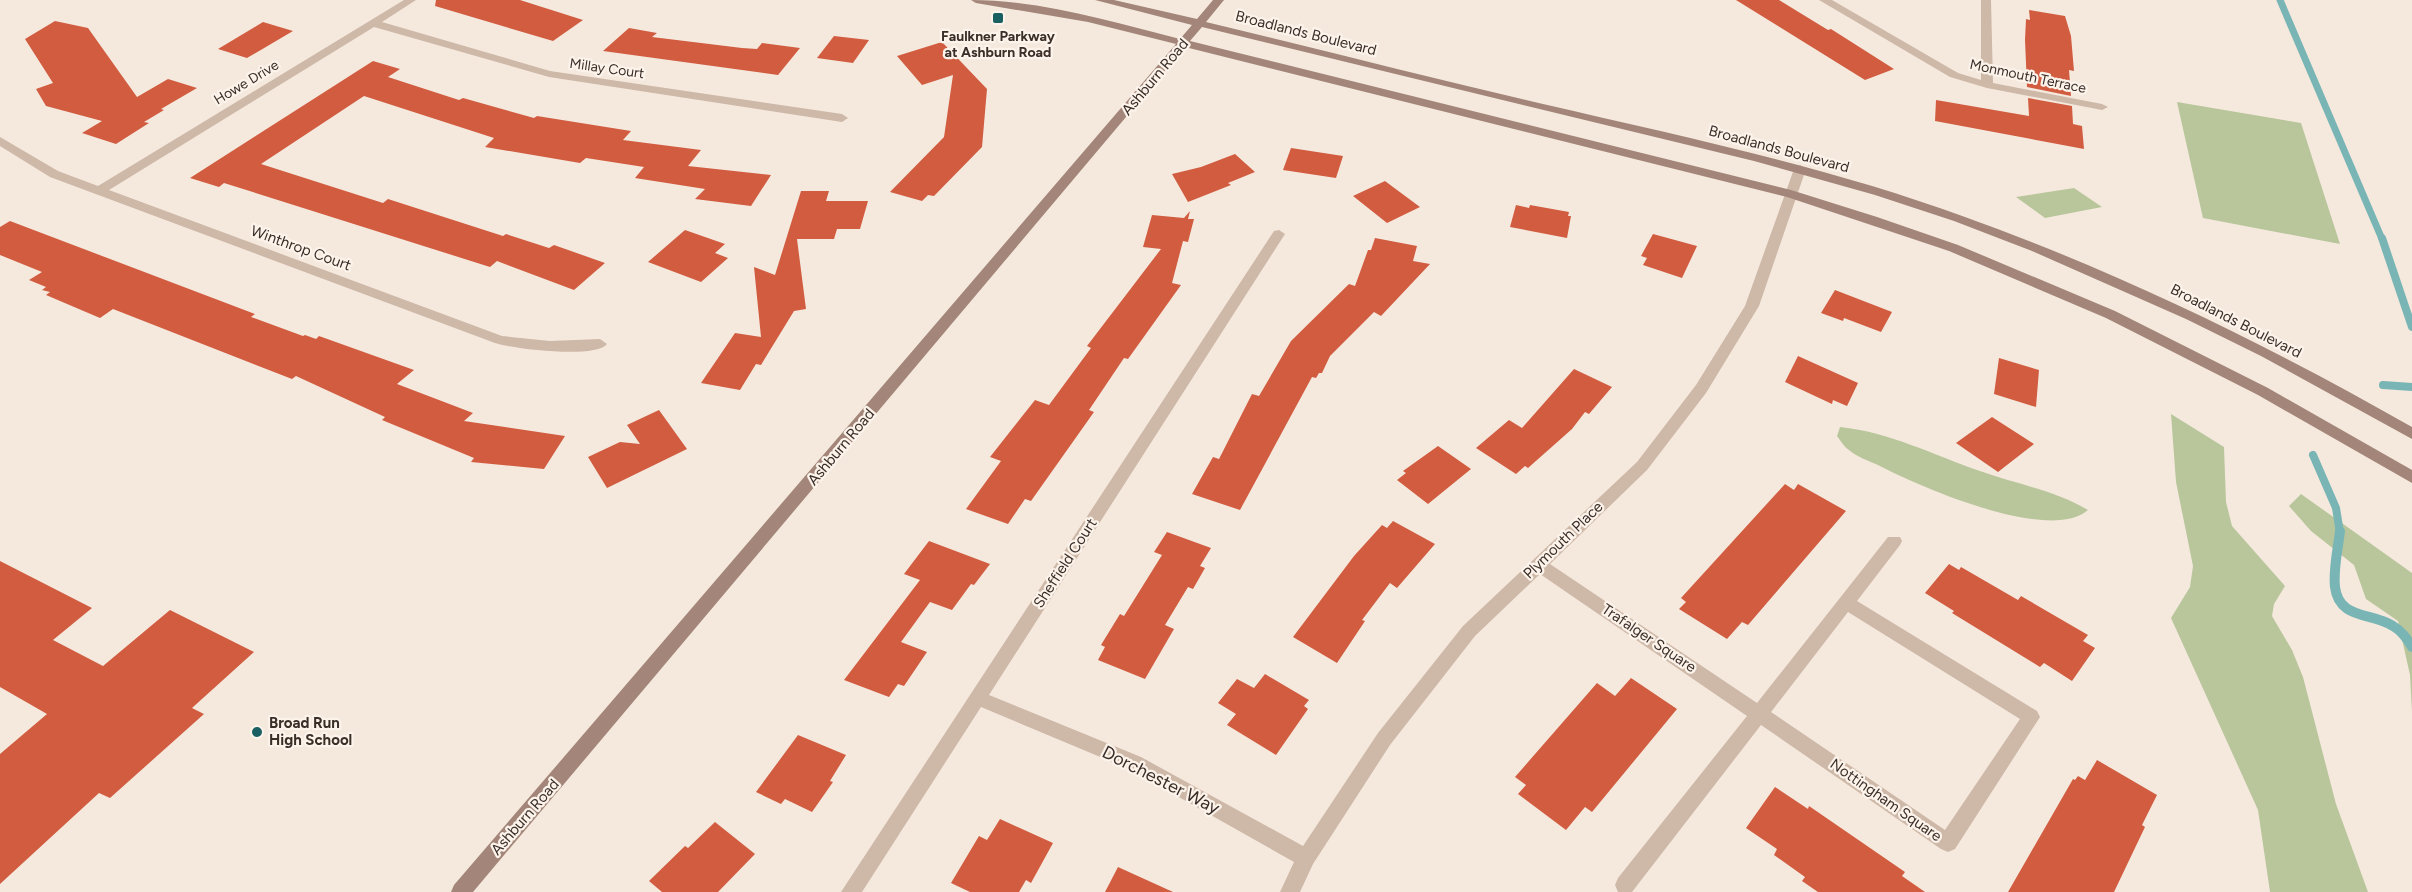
<svg xmlns="http://www.w3.org/2000/svg" width="2412" height="892" font-family="Figtree,sans-serif">
<rect width="100%" height="100%" fill="#f5e9de"/>
<g fill="#b9c69c">
<polygon points="2177,102 2301,123 2340,244 2203,218"/>
<polygon points="2074,188 2102,207 2045,218 2016,197"/>
<polygon points="2171,414 2224,447 2226,502 2232,526 2285,586 2274,604 2272,616 2292,650 2303,677 2336,804 2368,892 2270,892 2258,810 2171,618 2190,587 2193,566 2176,482"/>
<path d="M1840,427C1890,432 1933,455 1980,471C2016,484 2054,490 2088,510C2050,544 1918,486 1878,465C1869,461 1857,457 1849,450C1844,447 1841,441 1837,436Z"/>
<polygon points="2301,494 2412,573 2412,712 2410,675 2398,621 2366,599 2354,565 2311,531 2289,506"/>
</g>
<g fill="none" stroke-linecap="round" stroke-linejoin="round">
<polyline stroke="#79b5b5" stroke-width="7" points="2280,0 2382,239"/>
<g stroke="#79b5b5" stroke-width="8">
<polyline points="2382,238 2412,327"/>
<polyline points="2383,385 2412,387"/>
<polyline points="2313,455 2336,508 2340,533"/>
</g>
<path stroke="#79b5b5" stroke-width="10" d="M2340,531C2338,549 2333,569 2335,587C2339,620 2372,612 2393,626C2402,631 2407,639 2412,647"/>
</g>
<g fill="#d15c40">
<polygon points="436,0 520,0 583,20 553,41 435,6"/>
<polygon points="1736,0 1779,0 1828,30 1831,29 1894,69 1865,80"/>
<polygon points="2029,10 2065,16 2071,36 2074,71 2069,70 2071,96 2027,87 2025,40 2026,19 2030,20"/>
<polygon points="55,21 88,28 137,97 168,79 197,88 161,109 164,110 144,122 149,123 116,144 82,133 102,121 46,106 36,89 53,83 25,39"/>
<polygon points="263,22 293,31 247,58 218,49"/>
<polygon points="629,28 657,33 652,37 742,48 757,49 762,43 800,48 778,75 603,51"/>
<polygon points="834,36 869,40 853,63 817,58"/>
<polygon points="942,42 987,89 982,147 934,196 928,195 922,201 890,192 944,137 953,75 922,85 897,56"/>
<polygon points="373,61 400,69 388,77 459,100 463,98 534,118 537,116 631,131 623,140 701,150 688,166 771,175 751,206 695,199 705,189 635,178 644,167 586,158 580,163 485,147 494,138 364,96 261,164 383,203 388,199 503,236 506,234 549,248 554,245 605,263 574,290 497,261 490,267 224,183 219,187 190,178"/>
<polygon points="2028,98 2072,106 2073,124 2082,126 2084,149 1935,121 1936,100 2029,116"/>
<polygon points="1291,148 1343,156 1336,178 1283,170"/>
<polygon points="1235,154 1255,172 1228,183 1231,185 1188,202 1172,174 1201,167"/>
<polygon points="1385,181 1393,187 1420,207 1387,223 1353,196"/>
<polygon points="801,191 829,191 826,201 868,201 860,229 837,229 834,239 797,239 806,309 794,311 761,365 756,364 740,390 701,383 735,333 761,337 754,267 775,275"/>
<polygon points="1516,205 1529,208 1530,205 1569,212 1568,216 1571,216 1567,238 1510,227"/>
<polygon points="1190,211 1188,219 1194,219 1188,242 1183,241 1172,283 1181,285 1128,359 1124,358 1089,410 1094,412 1031,501 1025,499 1008,524 966,509 1001,461 990,457 1035,400 1049,405 1091,348 1087,346 1161,249 1143,247 1152,215 1184,218"/>
<polygon points="10,221 255,314 251,317 303,336 305,335 316,339 319,336 414,370 397,384 473,413 464,421 565,436 544,469 471,462 474,458 382,420 385,417 296,376 292,379 113,309 100,318 46,295 50,292 42,290 46,287 29,280 42,272 0,255 0,227"/>
<polygon points="685,230 725,244 715,253 728,258 701,282 648,262"/>
<polygon points="1653,234 1697,246 1682,278 1643,265 1647,258 1641,256"/>
<polygon points="1375,238 1417,246 1413,261 1430,264 1381,316 1374,312 1330,356 1322,373 1319,373 1316,378 1312,377 1240,510 1192,494 1213,457 1219,459 1252,394 1259,396 1291,341 1349,284 1355,286 1368,250 1371,250"/>
<polygon points="1835,290 1892,312 1881,332 1844,318 1843,321 1821,313"/>
<polygon points="1798,356 1858,383 1847,406 1833,400 1832,404 1785,382"/>
<polygon points="1999,358 2039,370 2036,407 1994,394"/>
<polygon points="1574,369 1612,387 1589,414 1585,412 1572,429 1528,468 1525,466 1516,474 1476,448 1509,420 1522,428"/>
<polygon points="659,410 687,449 607,488 588,457 620,442 640,444 627,425"/>
<polygon points="1992,417 2034,444 1998,472 1956,443"/>
<polygon points="1438,446 1471,469 1428,504 1397,480 1406,473 1403,471"/>
<polygon points="1785,484 1794,490 1798,484 1846,511 1748,625 1742,622 1727,639 1679,609 1686,602 1681,598"/>
<polygon points="1393,521 1435,544 1397,588 1390,583 1362,620 1365,621 1337,663 1293,637 1354,556 1382,525 1387,528"/>
<polygon points="1167,532 1211,548 1200,566 1205,568 1193,589 1188,587 1165,625 1174,629 1145,679 1098,660 1105,647 1101,645 1120,614 1124,616 1162,555 1154,552"/>
<polygon points="929,541 990,564 974,585 971,584 952,610 930,602 901,642 927,652 904,686 898,684 889,697 844,680 920,580 904,574"/>
<polygon points="0,561 92,608 53,640 103,666 170,610 254,652 192,708 204,714 110,798 99,793 0,884 0,754 47,714 0,687"/>
<polygon points="1949,564 1959,570 1961,567 2018,600 2021,596 2088,635 2083,641 2095,648 2072,681 2044,663 2040,667 1952,613 1954,611 1925,593"/>
<polygon points="1265,674 1309,700 1304,706 1308,709 1276,755 1227,725 1236,714 1218,703 1237,679 1254,688"/>
<polygon points="1631,678 1677,709 1592,812 1585,807 1566,830 1518,794 1526,785 1515,777 1597,683 1615,696"/>
<polygon points="798,735 846,755 830,781 833,782 812,812 785,799 781,804 756,792"/>
<polygon points="2097,760 2157,795 2142,825 2145,827 2114,892 2008,892 2073,779 2075,780 2078,776 2085,780"/>
<polygon points="1775,787 1808,809 1809,806 1905,872 1902,876 1925,892 1818,892 1802,881 1805,877 1774,855 1777,849 1746,828"/>
<polygon points="1000,819 1053,843 1031,883 1026,880 1019,892 970,892 951,883 979,836 987,840"/>
<polygon points="715,822 755,854 718,892 662,892 649,881 685,846 688,848"/>
<polygon points="1118,867 1173,892 1105,892"/>
</g>
<g fill="none" stroke-linecap="round" stroke-linejoin="round">
<g fill="#ceb8a8" fill-rule="evenodd">
<path d="M404,0H416L382,22L550,71L842,114L848,118L842,122L549,77L374,27L109,190L502,336L550,341L600,339L607,344C596,359 513,349 495,343L50,177L0,146V137L58,171L98,186Z"/>
<polygon points="1819,0 1832,0 1958,73 1981,80 1981,0 1991,0 1993,83 2102,104 2108,107 2102,110 1987,88 1950,77"/>
<path d="M1800,165L1806,169L1759,306L1706,393L1647,470L1550,564L1757,703L1888,537H1900L1902,541L1900,545L1857,601L2037,711L2040,717L1955,849L1948,852L1941,849L1761,725L1632,892H1618L1615,885L1618,878L1747,716L1540,574L1475,636L1390,745L1313,864L1300,892H1280L1294,862L1129,769L981,707L862,892H841L1274,231L1279,230L1285,234L989,695L1141,757L1303,846L1378,733L1463,626L1637,462L1696,385L1745,306L1794,169ZM1848,612L2020,719L1945,830L1771,712Z"/>
</g>
<path fill="#a38679" fill-rule="evenodd" d="M971,0C1041,0 1112,22 1180,39L1192,25L1095,0H1114L1197,19L1213,0H1224L1206,22C1319,49 1431,78 1543,104C1685,137 1828,167 1965,217C2121,273 2268,345 2412,427V439L2261,356L2186,319L2032,251L1954,221L1875,195L1754,161L1202,27L1190,41L1791,190L1877,217L1958,245L2115,311L2268,388L2412,470V483L2258,395L2106,318L1949,251L1787,197L1185,47L473,892H451L454,885L1176,44L1088,22L976,3Z"/>
</g>
<g fill="#1a5f61" stroke="#fcf3eb" stroke-width="2">
<rect x="992" y="12" width="12" height="12" rx="3"/>
<circle cx="257" cy="732" r="6"/>
</g>
<g text-anchor="middle" stroke-width="4.5" stroke-linejoin="round" paint-order="stroke">
<g font-size="14" font-weight="bold" fill="#3b2e29" stroke="#fcf3eb">
<text x="998" y="41">Faulkner Parkway<tspan x="998" dy="16">at Ashburn Road</tspan></text>
</g>
<g font-size="14" fill="#3b2e29" stroke="#fcf3eb">
<text transform="translate(607 68) rotate(8)" y="5">Millay Court</text>
<text transform="translate(2028 76) rotate(12)" y="5">Monmouth Terrace</text>
<text transform="translate(246 82) rotate(-31)" y="5">Howe Drive</text>
</g>
<g font-size="15" fill="#3b2e29" stroke="#fcf3eb">
<text transform="translate(1306 33) rotate(14)" y="5">Broadlands Boulevard</text>
<text transform="translate(1155 77) rotate(-50)" y="5">Ashburn Road</text>
<text transform="translate(1779 149) rotate(15)" y="5">Broadlands Boulevard</text>
<text transform="translate(301 248) rotate(20)" y="5">Winthrop Court</text>
<text transform="translate(2236 321) rotate(27)" y="5">Broadlands Boulevard</text>
<text transform="translate(841 447) rotate(-50)" y="5">Ashburn Road</text>
<text transform="translate(1563 540) rotate(-44)" y="5">Plymouth Place</text>
<text transform="translate(1065 563) rotate(-57)" y="5">Sheffield Court</text>
<text transform="translate(1649 638) rotate(34)" y="5">Trafalger Square</text>
<text transform="translate(1886 800) rotate(35)" y="5">Nottingham Square</text>
<text transform="translate(525 817) rotate(-49)" y="5">Ashburn Road</text>
</g>
<g font-size="15" font-weight="bold" fill="#3b2e29" stroke="#fcf3eb" text-anchor="start">
<text x="269" y="728">Broad Run<tspan x="269" dy="17">High School</tspan></text>
</g>
<g font-size="18" fill="#3b2e29" stroke="#fcf3eb">
<text transform="translate(1161 780) rotate(27)" y="6">Dorchester Way</text>
</g>
</g>
</svg>
